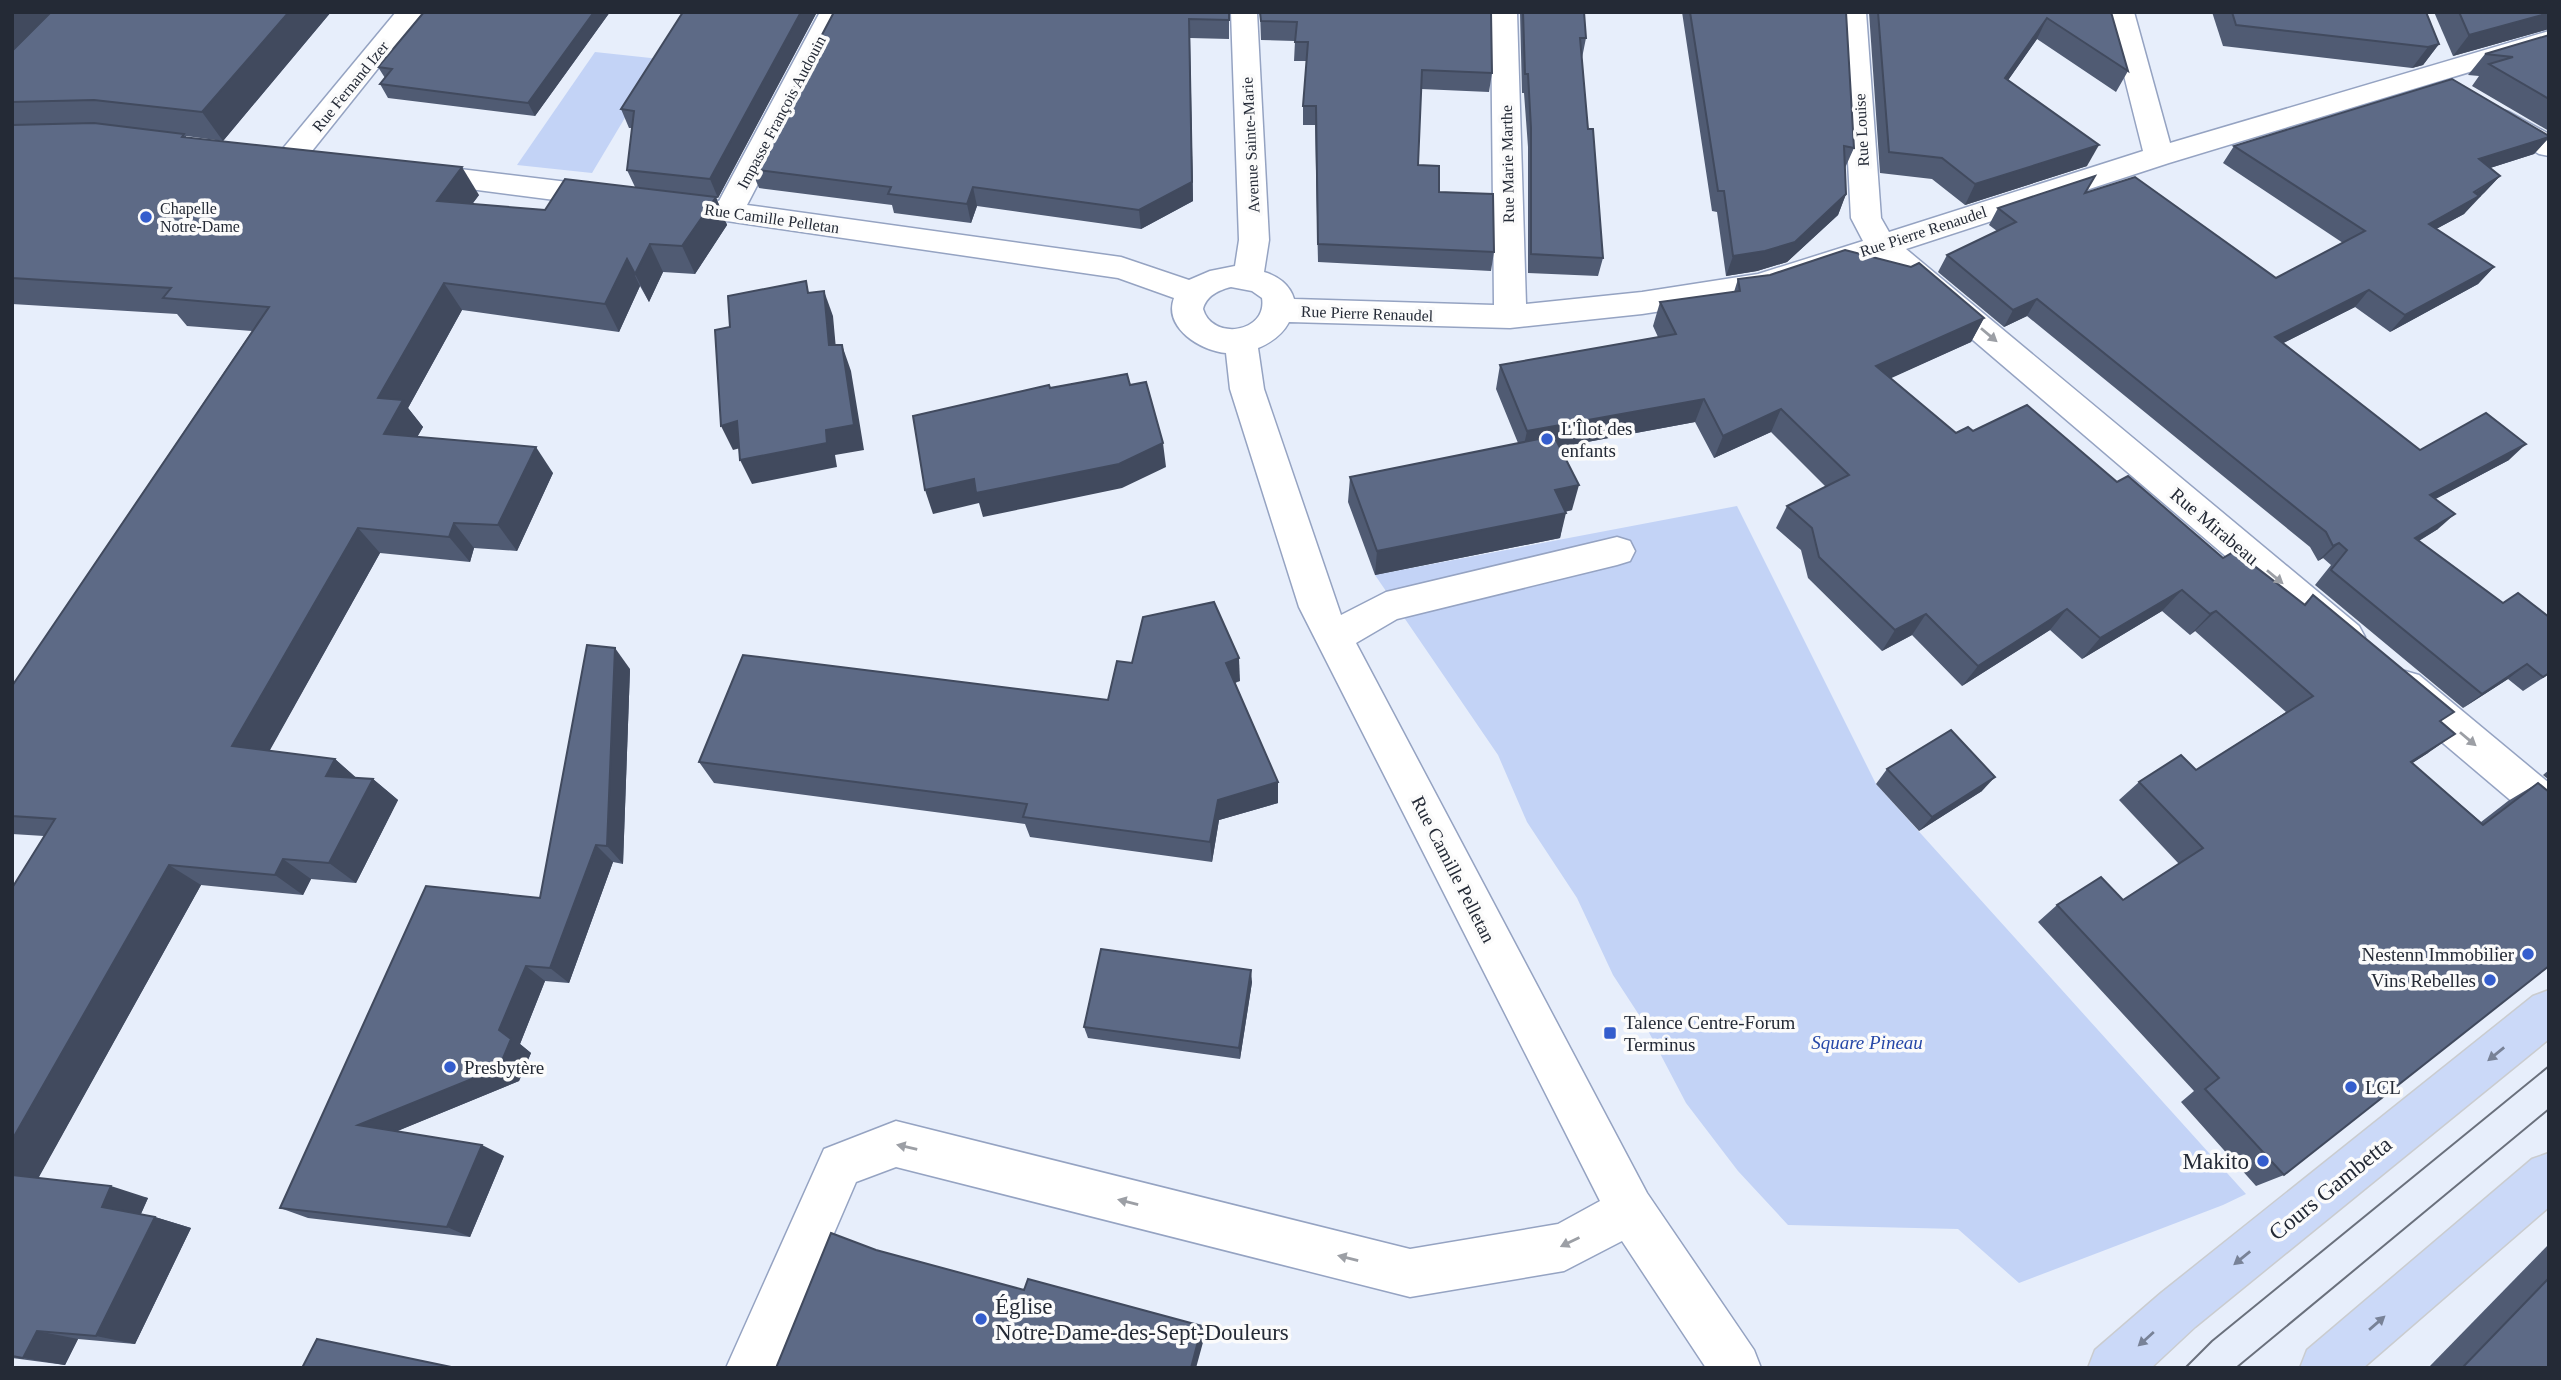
<svg xmlns="http://www.w3.org/2000/svg" width="2561" height="1380" font-family="Georgia,serif">
<rect width="100%" height="100%" fill="#e7eefb"/>
<g fill="#c3d3f6">
<polygon points="595,52 660,59 592,173 517,165"/>
<polygon points="1737,506 1876,784 2246,1194 2223,1205 2019,1283 1958,1229 1788,1225 1738,1171 1686,1103 1643,1021 1613,975 1577,898 1527,822 1498,755 1375,575"/>
</g>
<g fill="none" stroke-linecap="round" stroke-linejoin="round">
<defs>
<g id="minor">
<polygon points="396,12 423,12 300,166 290,169 280,166 275,159 280,152"/>
<path d="M820,12H847L747,205L1121,257L1189,280L1210,271L1235,266L1239,240L1231,12H1257L1269,240L1264,272C1278,276 1290,285 1294,299L1494,305L1491,12H1517L1526,304L1642,292L1758,274L1863,241L1851,218L1840,12H1866L1881,218L1889,232L2143,151L2108,12H2134L2170,143L2549,31V48L2169,163L1906,249L2359,626L2365,637L2359,648L2346,653L2333,648L1877,258L1760,296L1642,314L1510,328L1289,322C1282,335 1272,342 1258,348L1264,389L1341,615L1386,592L1617,537L1630,541L1635,551L1630,561L1617,565L1397,619L1356,643L1647,1193L1754,1350L1761,1368H1706L1622,1241L1564,1271L1410,1297L896,1167L856,1182L776,1368H726L824,1149L896,1121L1410,1249L1558,1224L1600,1201L1299,607L1230,389L1226,353C1201,351 1163,328 1174,298L1118,278L658,211L654,204L658,197L669,194L719,201ZM1231,287L1252,291L1262,298C1268,333 1212,341 1203,309C1206,296 1219,290 1231,287Z"/>
<polygon points="2499,109 2509,112 2549,134 2549,156 2539,154 2489,124 2485,118 2489,112"/>
<polygon points="418,164 609,187 620,190 624,197 620,204 609,207 408,181 403,174 408,167"/>
<polygon points="2405,671 2419,675 2549,783 2549,826 2535,821 2391,699 2386,687 2391,675"/>
</g>
<g id="major">
<polygon points="2549,990 2549,1039 2195,1327 2151,1368 2088,1368 2095,1350 2161,1293 2533,996"/>
<polygon points="2549,1153 2549,1207 2363,1368 2300,1368 2307,1350 2532,1159"/>
</g>
</defs>
<use href="#minor" stroke="#95a3c2" stroke-width="3"/>
<use href="#major" stroke="#cacccf" stroke-width="3"/>
<use href="#minor" fill="#fff" fill-rule="evenodd"/>
<use href="#major" fill="#cbd9f8" fill-rule="evenodd"/>
<g stroke="#6a707c" stroke-width="2">
<polyline points="2185,1368 2212,1341 2549,1066"/>
<polyline points="2236,1368 2549,1109"/>
</g>
</g>
<g fill="#505b73">
<polygon points="12,12 331,12 223,141 186,136 186,137 479,195 472,204 545,210 635,187 627,170 632,128 629,128 621,109 683,12 817,12 718,198 716,198 727,225 695,274 663,272 649,302 640,286 619,332 462,310 408,408 423,427 417,437 553,473 517,551 474,548 470,562 380,553 269,751 335,759 356,778 373,779 398,800 356,883 311,879 303,895 201,885 38,1178 148,1198 141,1214 155,1217 191,1228 135,1344 78,1339 65,1365 12,1358 12,888 44,836 12,834 12,686 252,331 187,326 177,314 12,304"/>
<polygon points="610,12 535,116 388,98 380,84 385,78 378,67"/>
<polygon points="834,12 1229,12 1229,39 1190,38 1193,201 1141,229 977,206 971,223 894,213 892,205 759,188 751,169"/>
<polygon points="1260,12 1491,12 1492,73 1489,92 1421,89 1418,165 1439,192 1494,252 1491,271 1318,262 1315,125 1303,125 1303,106 1307,61 1294,61 1295,41 1261,40"/>
<polygon points="1520,12 1584,12 1586,38 1582,58 1588,129 1603,258 1598,276 1528,273 1528,147 1524,93 1522,93"/>
<polygon points="1682,12 1846,12 1854,148 1845,168 1846,194 1838,215 1787,262 1757,271 1726,276 1717,212 1712,211"/>
<polygon points="1869,12 2111,12 2128,71 2116,92 2037,39 2008,80 2087,166 1965,205 1932,179 1880,173"/>
<polygon points="2212,12 2426,12 2439,44 2423,65 2412,68 2223,46"/>
<polygon points="2434,12 2549,12 2549,29 2453,56"/>
<polygon points="2549,35 2549,131 2472,86 2479,76 2468,75 2485,54"/>
<polygon points="2549,136 2549,138 2534,154 2490,168 2500,176 2484,193 2479,196 2464,214 2436,229 2494,267 2478,284 2390,332 2355,307 2283,343 2420,450 2509,460 2435,499 2438,529 2419,541 2503,603 2549,617 2549,674 2523,691 2508,679 2463,708 2315,585 2331,565 2323,558 2318,561 2310,547 2027,316 2004,327 1938,272 1947,255 1997,231 1989,225 1998,208 2085,193 2276,278 2343,243 2223,163 2234,146"/>
<polygon points="1738,279 1984,318 1971,342 1890,378 1956,433 1973,431 2117,482 2223,558 2304,604 2313,595 2441,722 2428,753 2412,763 2481,822 2508,801 2538,783 2284,1175 2256,1186 2181,1102 2194,1091 2038,922 2057,905 2123,900 2179,864 2119,800 2139,782 2196,770 2286,712 2195,631 2190,635 2162,611 2082,659 2050,630 1962,686 1912,635 1882,651 1808,578 1801,550 1776,528 1787,506 1826,487 1771,432 1714,458 1695,422 1560,447 1572,510 1565,512 1560,538 1375,575 1348,502 1350,477 1518,443 1496,389 1500,365 1658,337 1653,326 1660,302 1734,292"/>
<polygon points="630,669 623,864 613,862 569,983 545,981 520,1044 531,1053 519,1081 397,1131 504,1156 470,1237 308,1218 280,1208 540,898"/>
<polygon points="1240,681 1235,683 1278,782 1278,803 1219,820 1212,862 1030,837 1025,824 714,783 699,762 1108,700"/>
<polygon points="1887,769 1982,791 1919,831 1876,784"/>
<polygon points="2549,770 2549,780 2543,775"/>
<polygon points="1252,982 1240,1059 1088,1038 1084,1027"/>
<polygon points="2549,1244 2549,1368 2428,1368"/>
</g>
<g fill="#414a5e">
<polygon points="13,12 65,12 12,65 12,13"/>
<polygon points="289,12 331,12 223,141 202,112"/>
<polygon points="594,12 610,12 535,116 528,103"/>
<polygon points="801,12 817,12 718,198 710,179"/>
<polygon points="2549,13 2549,29 2453,56 2469,35"/>
<polygon points="2047,18 2037,39 1995,99 2005,78"/>
<polygon points="1189,19 1193,201 1141,229 1139,210"/>
<polygon points="2439,44 2423,65 2412,68 2428,47"/>
<polygon points="2549,137 2534,154 2465,176 2479,159"/>
<polygon points="2099,145 2087,166 1965,205 1975,184"/>
<polygon points="462,167 479,195 454,229 437,201"/>
<polygon points="2500,176 2464,214 2414,241 2429,224"/>
<polygon points="973,187 977,206 971,223 967,204"/>
<polygon points="1846,194 1838,215 1787,262 1757,271 1726,276 1733,256"/>
<polygon points="716,197 727,225 695,274 682,246"/>
<polygon points="650,244 663,272 649,302 635,274"/>
<polygon points="627,259 640,286 619,332 605,304"/>
<polygon points="2494,267 2478,284 2390,332 2405,315"/>
<polygon points="444,283 462,310 408,408 423,427 404,460 384,434 378,398"/>
<polygon points="2369,290 2355,307 2262,354 2275,337"/>
<polygon points="824,291 833,316 838,371 829,345"/>
<polygon points="2037,299 2027,316 2004,327 2013,310"/>
<polygon points="1984,318 1971,342 1865,390 1876,366"/>
<polygon points="842,345 851,371 864,450 835,455 837,467 752,484 740,460 826,430"/>
<polygon points="1704,399 1695,422 1522,454 1527,431"/>
<polygon points="1781,409 1771,432 1714,458 1723,436"/>
<polygon points="737,421 748,446 733,450 721,426"/>
<polygon points="1163,443 1166,467 1122,488 983,517 979,503 933,514 925,490 974,479"/>
<polygon points="2526,444 2509,460 2413,511 2430,495"/>
<polygon points="536,447 553,473 517,551 498,525"/>
<polygon points="1579,485 1572,510 1549,515 1555,490"/>
<polygon points="1566,513 1560,538 1375,575 1377,551"/>
<polygon points="2455,514 2438,529 2398,553 2415,538"/>
<polygon points="454,523 474,548 470,562 449,537"/>
<polygon points="358,528 380,553 260,768 232,746"/>
<polygon points="2339,543 2323,558 2318,561 2333,546"/>
<polygon points="2182,590 2162,611 2082,659 2100,638"/>
<polygon points="2067,609 2050,630 1962,686 1978,666"/>
<polygon points="2216,611 2195,631 2190,635 2210,614"/>
<polygon points="1926,614 1912,635 1882,651 1895,630"/>
<polygon points="615,648 630,669 623,864 607,846"/>
<polygon points="1239,658 1240,681 1227,685 1226,663"/>
<polygon points="2527,664 2508,679 2463,708 2482,694"/>
<polygon points="2455,734 2428,753 2385,781 2411,762"/>
<polygon points="335,759 360,781 326,776"/>
<polygon points="1995,777 1982,791 1919,831 1932,817"/>
<polygon points="373,779 398,800 356,883 329,863"/>
<polygon points="1278,782 1278,803 1219,820 1212,862 1210,842 1218,800"/>
<polygon points="596,845 613,862 569,983 550,968"/>
<polygon points="283,859 311,879 303,895 275,875"/>
<polygon points="169,865 201,885 34,1186 12,1179 12,1140"/>
<polygon points="526,966 545,981 520,1044 531,1053 519,1081 383,1137 358,1125 499,1030"/>
<polygon points="1251,970 1252,982 1240,1059 1239,1048"/>
<polygon points="482,1145 504,1156 470,1237 447,1227"/>
<polygon points="111,1186 148,1198 139,1218 102,1207"/>
<polygon points="155,1217 191,1228 135,1344 96,1336"/>
<polygon points="1202,1326 1205,1335 1196,1368 1191,1368"/>
<polygon points="37,1331 78,1339 65,1365 23,1358"/>
</g>
<g fill="#5d6a86" stroke="#414a5e" stroke-width="2">
<polygon points="51,12 289,12 202,112 94,100 12,102 12,51"/>
<polygon points="424,12 594,12 528,103 380,84 392,69 378,67"/>
<polygon points="683,12 801,12 710,179 627,170 634,111 621,109"/>
<polygon points="834,12 1229,12 1229,20 1189,19 1192,182 1139,210 973,187 967,204 888,194 891,187 751,169"/>
<polygon points="1260,12 1491,12 1492,73 1422,70 1418,165 1439,166 1439,192 1493,194 1494,252 1318,244 1316,106 1303,106 1308,42 1295,42 1297,22 1261,21"/>
<polygon points="1523,12 1584,12 1586,38 1580,38 1588,129 1593,129 1603,258 1531,254 1531,128 1528,74 1525,74"/>
<polygon points="1690,12 1846,12 1854,148 1844,146 1846,194 1795,242 1765,251 1733,256 1724,191 1718,191"/>
<polygon points="1878,12 2111,12 2128,71 2047,18 2005,78 2099,145 1975,184 1942,158 1889,152"/>
<polygon points="2232,12 2426,12 2439,44 2428,47 2236,25"/>
<polygon points="2459,12 2549,12 2549,13 2469,35"/>
<polygon points="2549,35 2549,99 2489,64 2513,57 2485,54"/>
<polygon points="2452,79 2549,136 2549,137 2479,159 2500,176 2474,192 2479,196 2429,224 2494,267 2405,315 2369,290 2275,337 2420,450 2486,413 2526,444 2430,495 2455,514 2415,538 2503,603 2518,593 2549,617 2549,673 2543,677 2527,664 2482,694 2331,570 2347,550 2339,543 2333,546 2326,532 2306,516 2037,299 2013,310 1947,255 2016,222 1998,208 2095,176 2085,193 2135,177 2276,278 2365,231 2234,146"/>
<polygon points="94,123 184,134 182,137 462,167 437,201 545,210 565,179 716,197 682,246 650,244 635,274 627,259 605,304 444,283 378,398 403,400 384,434 536,447 498,525 454,523 449,537 358,528 232,746 335,759 326,776 373,779 329,863 283,859 275,875 169,865 12,1140 12,888 55,819 12,816 12,686 269,307 163,298 171,288 12,278 12,125"/>
<polygon points="1845,250 1911,267 1919,263 1984,318 1876,366 1956,433 1968,427 1973,431 2027,405 2117,482 2128,476 2223,558 2235,551 2305,605 2313,595 2454,712 2440,721 2455,734 2411,762 2483,825 2538,783 2549,792 2549,966 2284,1175 2205,1089 2219,1078 2057,905 2101,877 2123,900 2203,848 2139,782 2181,755 2196,770 2313,696 2216,611 2210,614 2182,590 2100,638 2067,609 1978,666 1926,614 1895,630 1819,557 1812,528 1787,506 1849,475 1781,409 1723,436 1704,399 1527,431 1500,365 1676,334 1660,302 1740,291 1738,279 1770,275"/>
<polygon points="806,281 808,293 824,291 829,345 842,345 854,425 826,430 827,443 740,460 737,421 721,426 715,330 730,327 728,296"/>
<polygon points="1127,374 1130,385 1146,382 1163,443 1119,464 976,493 974,479 925,490 913,416 1049,385 1050,388"/>
<polygon points="1554,436 1579,485 1555,490 1566,513 1377,551 1350,477"/>
<polygon points="1214,602 1239,658 1226,663 1278,782 1218,800 1210,842 1023,817 1027,804 699,762 743,655 1108,700 1117,661 1132,663 1143,617"/>
<polygon points="587,645 615,648 607,846 596,845 550,968 526,966 499,1030 511,1039 499,1068 358,1125 482,1145 447,1227 280,1208 426,886 540,898"/>
<polygon points="1951,730 1995,777 1932,817 1887,769"/>
<polygon points="1101,949 1251,970 1239,1048 1084,1027"/>
<polygon points="12,1175 111,1186 102,1207 155,1217 96,1336 37,1331 23,1358 12,1356"/>
<polygon points="831,1233 876,1250 1024,1290 1028,1279 1202,1326 1191,1368 776,1368"/>
<polygon points="2549,1278 2549,1368 2462,1368"/>
<polygon points="317,1339 456,1368 302,1368"/>
</g>
<defs><path id="oneway-solid" d="M-6-.8H1V-3.2L6.5 0L1 3.2V.8H-6Z" transform="scale(1.75)"/></defs>
<g fill="#9c9fa5">
<use href="#oneway-solid" transform="translate(1989 335) rotate(40)"/>
<use href="#oneway-solid" transform="translate(2275 577) rotate(40)"/>
<use href="#oneway-solid" transform="translate(2468 739) rotate(40)"/>
<use href="#oneway-solid" transform="translate(907 1147) rotate(-167)"/>
<use href="#oneway-solid" transform="translate(1128 1202) rotate(-166)"/>
<use href="#oneway-solid" transform="translate(1570 1242) rotate(154)"/>
<use href="#oneway-solid" transform="translate(1348 1258) rotate(-166)"/>
</g>
<g fill="#788297">
<use href="#oneway-solid" transform="translate(2496 1054) rotate(141)"/>
<use href="#oneway-solid" transform="translate(2242 1258) rotate(141)"/>
<use href="#oneway-solid" transform="translate(2377 1323) rotate(-41)"/>
<use href="#oneway-solid" transform="translate(2146 1339) rotate(138)"/>
</g>
<g fill="#345dcd" stroke="#fbfbfb" stroke-width="2.5">
<circle cx="146" cy="217" r="7"/>
<circle cx="1547" cy="439" r="7"/>
<circle cx="2528" cy="954" r="7"/>
<circle cx="2490" cy="980" r="7"/>
<rect x="1603" y="1026" width="14" height="14" rx="3.5"/>
<circle cx="450" cy="1067" r="7"/>
<circle cx="2351" cy="1087" r="7"/>
<circle cx="2263" cy="1161" r="7"/>
<circle cx="981" cy="1319" r="7"/>
</g>
<g text-anchor="middle" stroke-width="7" stroke-linejoin="round" paint-order="stroke">
<g font-size="16" fill="#242a36" stroke="#fbfbfb">
<text transform="translate(350 86) rotate(-51)" y="6">Rue Fernand Izer</text>
<text transform="translate(781 112) rotate(-62)" y="6">Impasse François Audouin</text>
<text transform="translate(1861 130) rotate(-93)" y="6">Rue Louise</text>
<text transform="translate(1250 145) rotate(-93)" y="6">Avenue Sainte-Marie</text>
<text transform="translate(1507 164) rotate(-91)" y="6">Rue Marie Marthe</text>
<text transform="translate(772 218) rotate(8)" y="6">Rue Camille Pelletan</text>
<text transform="translate(1923 231) rotate(-18)" y="6">Rue Pierre Renaudel</text>
<text transform="translate(1367 313) rotate(2)" y="6">Rue Pierre Renaudel</text>
</g>
<g font-size="16" fill="#242a36" stroke="#fbfbfb" text-anchor="start">
<text x="160" y="214">Chapelle<tspan x="160" dy="18">Notre-Dame</tspan></text>
</g>
<g font-size="19" fill="#242a36" stroke="#fbfbfb" text-anchor="start">
<text x="1561" y="435">L'Îlot des<tspan x="1561" dy="22">enfants</tspan></text>
<text x="2514" y="961" text-anchor="end">Nestenn Immobilier</text>
<text x="2476" y="987" text-anchor="end">Vins Rebelles</text>
<text x="1624" y="1029">Talence Centre-Forum<tspan x="1624" dy="22">Terminus</tspan></text>
<text x="464" y="1074">Presbytère</text>
<text x="2365" y="1094">LCL</text>
</g>
<g font-size="19" fill="#242a36" stroke="#fbfbfb">
<text transform="translate(2215 526) rotate(40)" y="7">Rue Mirabeau</text>
<text transform="translate(1454 869) rotate(63)" y="7">Rue Camille Pelletan</text>
</g>
<g font-size="19" font-style="italic" fill="#2547a7" stroke="#fbfbfb">
<text x="1867" y="1049">Square Pineau</text>
</g>
<g font-size="23" fill="#242a36" stroke="#fbfbfb" text-anchor="end">
<text x="2249" y="1169">Makito</text>
<text x="995" y="1314" text-anchor="start">Église<tspan x="995" dy="26">Notre-Dame-des-Sept-Douleurs</tspan></text>
</g>
<g font-size="23" fill="#242a36" stroke="#fbfbfb">
<text transform="translate(2330 1188) rotate(-39)" y="8">Cours Gambetta</text>
</g>
</g>
<rect width="2561" height="1380" fill="none" stroke="#242a36" stroke-width="28"/>
</svg>
